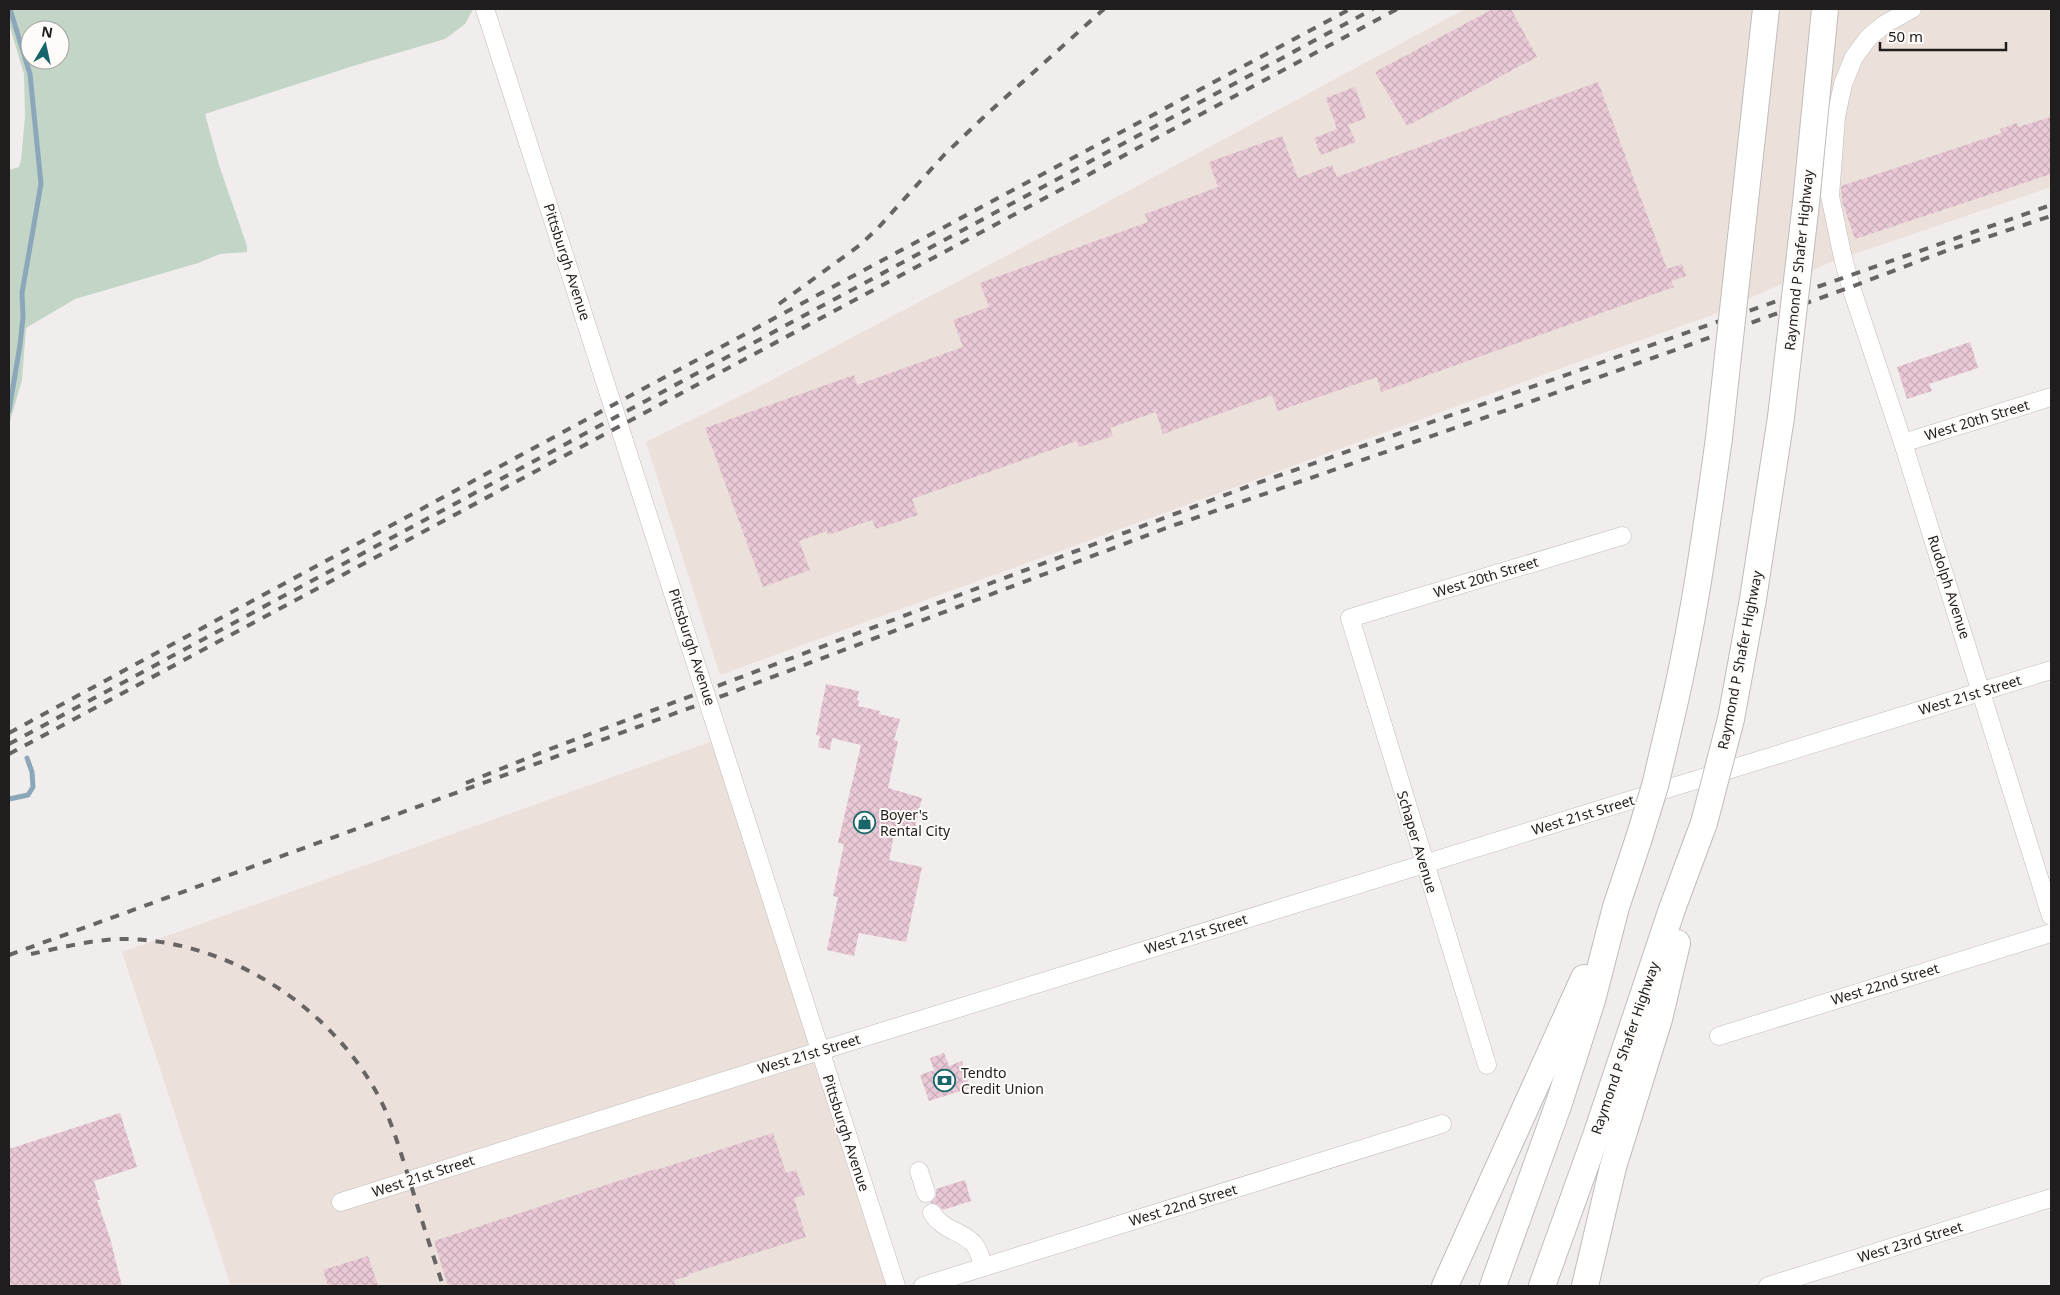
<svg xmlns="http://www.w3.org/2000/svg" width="2060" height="1295" font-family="'Noto Sans',sans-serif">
<defs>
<pattern id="building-cross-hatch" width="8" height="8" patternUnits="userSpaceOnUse" patternTransform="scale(1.25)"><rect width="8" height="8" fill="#eac9d6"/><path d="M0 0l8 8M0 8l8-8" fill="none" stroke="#c8acb7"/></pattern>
</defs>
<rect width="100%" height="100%" fill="#f1edec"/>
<g fill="#ebe0da">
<polygon points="1465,9 2051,9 2051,187 1831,262 1707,317 1589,358 720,675 646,442 751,391 1091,211"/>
<polygon points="716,740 887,1286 231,1286 122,952"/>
</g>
<path fill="#c2d5c7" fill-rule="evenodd" d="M9,9H473L465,24L445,39L353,66L205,114L219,165L247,246V252L220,254L198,263L75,299L26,328L22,380L9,425V170L19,167L21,160L25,117L24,74L9,24ZM30,30H60V60H30Z"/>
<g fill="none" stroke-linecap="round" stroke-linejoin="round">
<g stroke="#8da7ba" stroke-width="5">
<polyline points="9,411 20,345 23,317 22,293 41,184 30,74 10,9"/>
<polyline points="9,799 28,795 33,787 32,772 27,758"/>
</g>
</g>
<g fill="url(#building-cross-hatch)">
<polygon points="1493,9 1511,9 1537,57 1407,126 1375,72"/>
<polygon points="1598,82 1667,269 1682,264 1686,276 1671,281 1674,287 1381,392 1377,377 1278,411 1272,395 1163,434 1156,412 1110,428 1113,436 1079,447 1077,441 912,499 918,515 876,529 872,520 828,535 827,531 799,541 810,570 763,587 705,428 854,375 857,385 963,347 953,320 989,307 980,283 1148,222 1145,214 1218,187 1209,162 1282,136 1298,178 1332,165 1337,177"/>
<polygon points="1355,87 1366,118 1348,125 1356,142 1321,155 1314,138 1340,128 1337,129 1326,98"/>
<polygon points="2051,117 2051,174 1855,239 1842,201 1841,186 2002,133 2000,129 2017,123 2018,127"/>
<polygon points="1970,342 1978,368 1929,384 1932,391 1907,399 1897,367"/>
<polygon points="826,684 859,691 857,700 859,701 858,706 880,711 879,714 900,719 894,740 898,741 888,788 922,798 914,831 896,826 889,860 922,867 906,942 859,933 854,956 827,950 838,897 833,896 844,844 838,843 861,745 832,738 830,750 818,747 820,736 816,735"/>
<polygon points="944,1053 949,1066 962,1061 970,1088 929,1101 920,1075 934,1070 930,1058"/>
<polygon points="120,1113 137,1167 94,1181 100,1200 97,1200 110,1238 122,1286 9,1286 9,1149"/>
<polygon points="773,1133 786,1173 796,1170 805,1195 794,1198 806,1237 689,1274 689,1276 674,1280 676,1286 448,1286 434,1241 655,1169 656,1170"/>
<polygon points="965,1180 971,1201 943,1210 937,1204 930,1203 936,1196 936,1189"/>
<polygon points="368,1256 378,1286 328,1286 323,1270"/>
</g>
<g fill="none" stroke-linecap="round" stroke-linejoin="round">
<defs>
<g id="minor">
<polyline points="485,9 896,1286"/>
<polyline points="1912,9 1885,24 1869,37 1854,57 1843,84 1836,117 1830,196 1843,258 1851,287 1903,443 2051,916"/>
<polyline points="1903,443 2051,397"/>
<polyline points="1719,1036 2051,933"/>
<polyline points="1487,1065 1350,618 1622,536"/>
<polyline points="919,1171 926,1193"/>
<polyline points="341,1202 781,1063 2051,670"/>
<path d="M932,1213C942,1230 962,1231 974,1244C979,1250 981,1260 984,1267"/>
<polyline points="923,1286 1442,1124"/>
<polyline points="1768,1286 2051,1198"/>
</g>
<g id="highway">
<path d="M1671,718C1693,626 1706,532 1719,438"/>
<polyline points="1731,719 1753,599 1781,417"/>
<polyline points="1445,1286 1584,978"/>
<polyline points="1493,1286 1559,1103 1592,1000 1616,907 1638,841"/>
<polyline points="1542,1286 1597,1133 1672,909 1704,823"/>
<polyline points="1585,1286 1613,1167 1659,1019 1677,943"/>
</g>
</defs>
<use href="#minor" stroke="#bfbcba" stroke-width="19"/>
<use href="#highway" stroke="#bfbcba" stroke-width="28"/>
<use href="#minor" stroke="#fff" stroke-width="18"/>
<use href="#highway" stroke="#fff" stroke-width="26"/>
<g stroke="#676464" stroke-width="4" stroke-dasharray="9 9" stroke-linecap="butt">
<polyline points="779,304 860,245 878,228 944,155 988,113 1104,9"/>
<polyline points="9,733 613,405 1350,9"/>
<polyline points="9,744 1373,9"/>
<polyline points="9,754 1397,9"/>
<polyline points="466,783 550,749 1249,486 2051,205"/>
<path d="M31,954C60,948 90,940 120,939C225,938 330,1005 379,1097C392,1122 399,1148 408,1175C419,1212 431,1249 443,1286"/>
<polyline points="9,955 709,701 1169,527 1524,404 1851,287 1948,250 2051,216"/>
</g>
<defs>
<g id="highway-bridge">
<polyline points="1781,417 1806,203 1825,9"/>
<polyline points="1719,438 1766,9"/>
<polyline points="1704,823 1731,719"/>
<polyline points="1638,841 1655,786 1671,718"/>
</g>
</defs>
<use href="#highway-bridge" stroke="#bfbcba" stroke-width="28" stroke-linecap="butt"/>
<use href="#highway-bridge" stroke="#fff" stroke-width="26"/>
</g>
<defs>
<symbol id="shop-ring" viewBox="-11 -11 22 22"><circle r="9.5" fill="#fefbf9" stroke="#18666b" stroke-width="1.5"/><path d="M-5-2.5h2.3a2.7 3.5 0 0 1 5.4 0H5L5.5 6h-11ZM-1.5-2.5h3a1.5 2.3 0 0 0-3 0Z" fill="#18666b"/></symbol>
<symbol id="bank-ring" viewBox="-11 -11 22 22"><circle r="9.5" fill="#fefbf9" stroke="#18666b" stroke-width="1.5"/><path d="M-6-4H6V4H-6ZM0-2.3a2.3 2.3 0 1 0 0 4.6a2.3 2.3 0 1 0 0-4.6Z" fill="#18666b"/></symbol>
</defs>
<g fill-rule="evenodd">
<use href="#shop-ring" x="852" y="810" width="25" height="25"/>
<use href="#bank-ring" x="932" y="1068" width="25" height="25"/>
</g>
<g text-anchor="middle" stroke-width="4" stroke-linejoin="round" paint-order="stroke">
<g font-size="14" fill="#1f1d1d" stroke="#fefbf9">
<text transform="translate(1799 260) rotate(-84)" y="5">Raymond P Shafer Highway</text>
<text transform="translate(567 262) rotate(72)" y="5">Pittsburgh Avenue</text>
<text transform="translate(1977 420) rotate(-17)" y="5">West 20th Street</text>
<text transform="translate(1486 577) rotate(-17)" y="5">West 20th Street</text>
<text transform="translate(1949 587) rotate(72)" y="5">Rudolph Avenue</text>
<text transform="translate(692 647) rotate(72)" y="5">Pittsburgh Avenue</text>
<text transform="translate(1740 660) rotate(-79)" y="5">Raymond P Shafer Highway</text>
<text transform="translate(1970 695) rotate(-17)" y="5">West 21st Street</text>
<text transform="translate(1583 815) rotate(-17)" y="5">West 21st Street</text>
<text transform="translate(1417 842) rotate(73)" y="5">Schaper Avenue</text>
<text transform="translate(1196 934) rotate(-17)" y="5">West 21st Street</text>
<text transform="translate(1885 984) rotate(-17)" y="5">West 22nd Street</text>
<text transform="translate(1625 1048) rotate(-71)" y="5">Raymond P Shafer Highway</text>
<text transform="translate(809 1054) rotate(-17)" y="5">West 21st Street</text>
<text transform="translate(846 1133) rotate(72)" y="5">Pittsburgh Avenue</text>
<text transform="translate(423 1176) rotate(-18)" y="5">West 21st Street</text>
<text transform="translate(1183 1205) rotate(-17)" y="5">West 22nd Street</text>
<text transform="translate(1910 1242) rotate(-17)" y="5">West 23rd Street</text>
</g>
<g font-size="14" fill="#1f1d1d" stroke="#fefbf9" text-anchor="start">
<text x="880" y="820">Boyer's<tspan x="880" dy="16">Rental City</tspan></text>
<text x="961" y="1078">Tendto<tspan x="961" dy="16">Credit Union</tspan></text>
</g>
</g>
<rect width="2060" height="1295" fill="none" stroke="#1f1d1d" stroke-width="20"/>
<g transform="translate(45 45) rotate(9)"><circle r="24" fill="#fefbf9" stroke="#a5a2a1"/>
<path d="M0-4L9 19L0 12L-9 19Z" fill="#18666b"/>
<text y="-8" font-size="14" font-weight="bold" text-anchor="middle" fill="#1f1d1d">N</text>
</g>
<path d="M1880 42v8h126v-8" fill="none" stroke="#1f1d1d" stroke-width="2.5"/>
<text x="1888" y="42" font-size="15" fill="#1f1d1d" stroke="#fefbf9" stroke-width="4" paint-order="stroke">50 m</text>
</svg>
